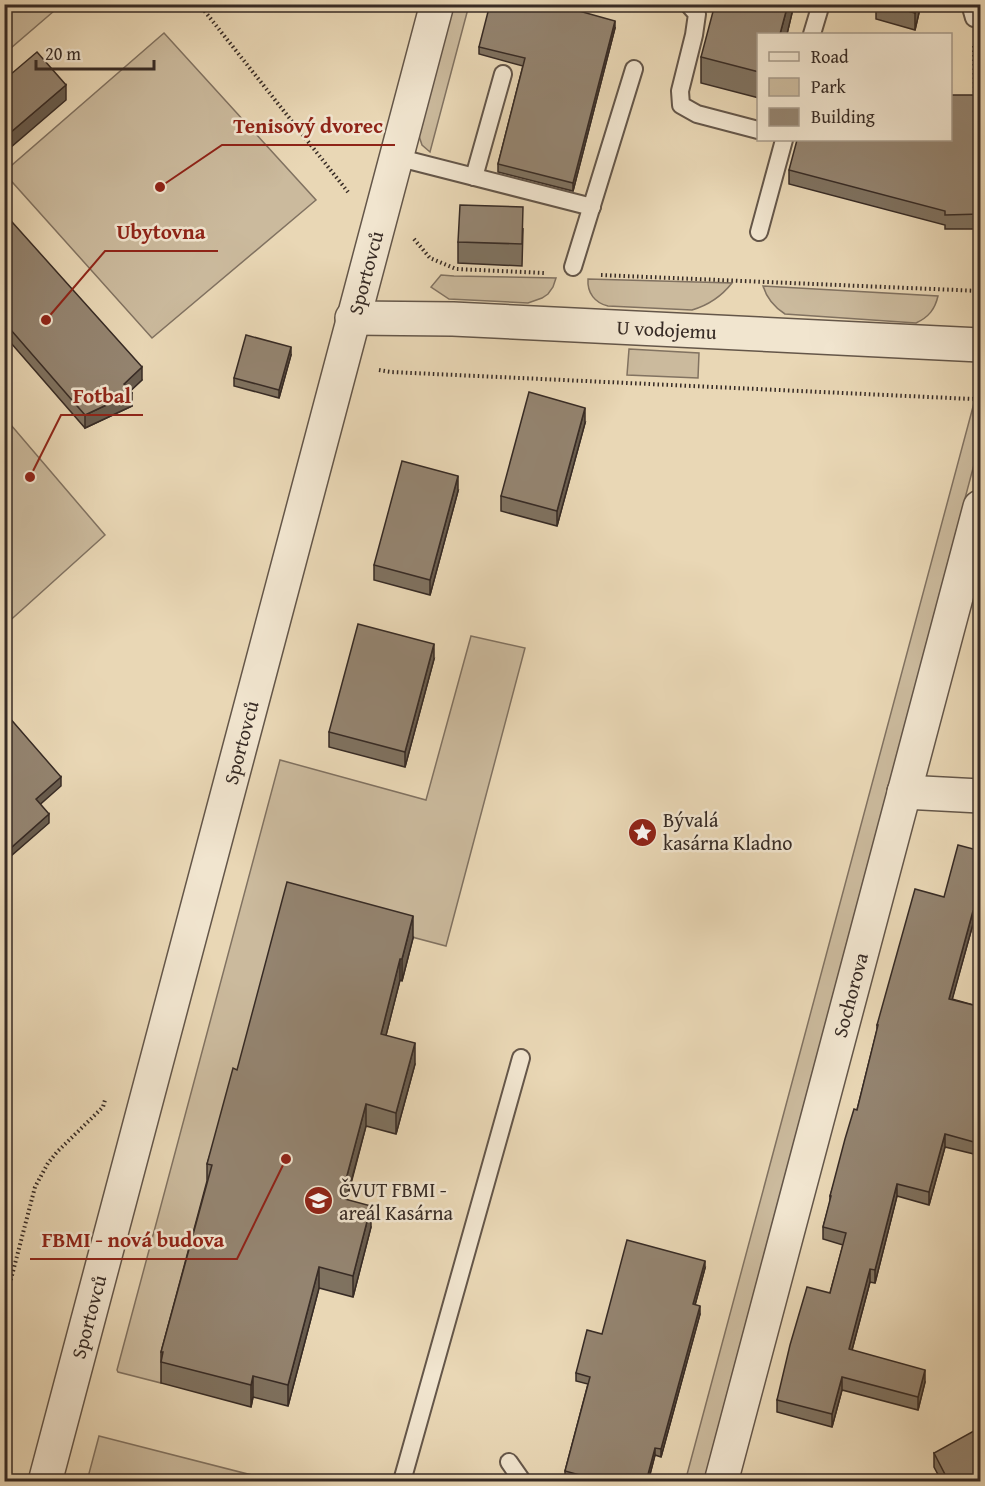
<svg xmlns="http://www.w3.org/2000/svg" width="985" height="1486" font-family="'Gentium Book Plus',serif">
<rect width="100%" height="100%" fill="#e9d7b5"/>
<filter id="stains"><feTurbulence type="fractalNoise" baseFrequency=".00333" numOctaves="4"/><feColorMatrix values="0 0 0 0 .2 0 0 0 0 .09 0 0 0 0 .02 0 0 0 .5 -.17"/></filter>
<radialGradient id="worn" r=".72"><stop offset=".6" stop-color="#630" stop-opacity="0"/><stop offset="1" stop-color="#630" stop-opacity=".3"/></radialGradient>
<g fill="#cbba9d" stroke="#817261" stroke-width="1.5">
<polygon points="5,4 61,4 61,5 5,53"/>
<polygon points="452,5 469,5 430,152 422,145 418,133"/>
<polygon points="164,33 316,200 152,338 5,174 4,172"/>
<polygon points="441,275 454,276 556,278 553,287 548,294 542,298 528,303 449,299 431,287"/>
<path d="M588,279L732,283C721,297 709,305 692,310L608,306C595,303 587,293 588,279Z"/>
<path d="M763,286L938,296C935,309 929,317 916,323L785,314C774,307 767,299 763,286Z"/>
<polygon points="629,349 699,353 698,378 627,375"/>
<polygon points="974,403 980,403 980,442 704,1481 685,1482"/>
<polygon points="5,418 105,535 5,625 4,625"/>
<polygon points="471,636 525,648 446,946 287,904 161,1383 118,1372 117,1370 280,760 426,800"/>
<polygon points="99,1436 275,1481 87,1481"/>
</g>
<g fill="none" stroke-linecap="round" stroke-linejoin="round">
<defs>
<g id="lane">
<polyline points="688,4 697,14 694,35 680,91 681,105 697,114 758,130"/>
<polyline points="970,4 974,18 980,15"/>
<polyline points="812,34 821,4"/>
<polyline points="396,157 592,207"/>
<polyline points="474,177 503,74"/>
<polyline points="759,232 784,140"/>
<polyline points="573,267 634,69"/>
<polyline points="509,1462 523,1482"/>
<polyline points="402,1481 521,1058"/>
</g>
<g id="street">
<path id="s1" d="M352,318L453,319L980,345"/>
<polyline points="904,792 980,796"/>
<path id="s2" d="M45,1482L437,4"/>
<path id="s3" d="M721,1482L980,507"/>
</g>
</defs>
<use href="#lane" stroke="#645649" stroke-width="20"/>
<use href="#street" stroke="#645649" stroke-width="36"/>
<g stroke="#372b25" stroke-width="4" stroke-dasharray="1.5 3" stroke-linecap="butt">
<polyline points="199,4 348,192"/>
<polyline points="974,46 975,98"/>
<polyline points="414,239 430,258 456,269 545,273"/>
<polyline points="601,275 980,291"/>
<polyline points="379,370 391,372 972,399 980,398"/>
<polyline points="4,1306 35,1187 48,1163 57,1152 103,1107 105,1100"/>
</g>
<use href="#lane" stroke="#f1e5cf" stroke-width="16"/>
<use href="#street" stroke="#f1e5cf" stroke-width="33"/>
</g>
<g fill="#7f7260" stroke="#372b25" stroke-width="1.5">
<polygon points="247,4 275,4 272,11"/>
<polygon points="617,4 632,4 631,8"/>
<polygon points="792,4 792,13 787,34 759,34 759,98 701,83 701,57"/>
<polygon points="876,4 921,4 915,30 876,19"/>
<polygon points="615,28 573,191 498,172 498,164 523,66 479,54 479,47"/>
<polygon points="981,95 981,229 945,229 945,225 789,184 789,170 951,140"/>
<polygon points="4,213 142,380 130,391 132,406 85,428 4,335"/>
<polygon points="523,229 522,266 458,263 458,242"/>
<polygon points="291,355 279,398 234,386 234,378"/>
<polygon points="585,423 557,526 501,511 501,496"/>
<polygon points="458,491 430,595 374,580 374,565"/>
<polygon points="434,659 405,767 329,747 329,732"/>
<polygon points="981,851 981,926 973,924 952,999 981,1007 981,1084 979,1091 981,1092 981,1127 974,1154 945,1147 929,1205 897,1196 875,1283 870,1282 852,1350 925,1382 918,1410 842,1390 832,1427 777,1412 777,1400 830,1293 843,1245 823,1239 823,1227 830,1202 830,1196 857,1110 877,1030 877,1025 944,897"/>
<polygon points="413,938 402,981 400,980 386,1035 415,1064 396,1134 366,1126 347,1199 371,1227 353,1297 319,1288 288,1406 253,1397 251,1407 161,1383 161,1352 207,1181 207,1164 237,1070"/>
<polygon points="705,1268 695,1305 700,1314 661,1457 655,1455 648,1482 575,1482 565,1479 565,1471 588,1384 576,1381 576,1373 602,1334"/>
<polygon points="934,1453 981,1482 942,1482 934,1467"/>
</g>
<g fill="#685c4e" stroke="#372b25" stroke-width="1.5">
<polygon points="788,4 792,4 792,13 787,34 780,34"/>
<polygon points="917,4 921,4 915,30 915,13"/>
<polygon points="615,21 615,28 573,191 573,183"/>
<polygon points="66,85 66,100 4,153 4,138"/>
<polygon points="291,347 291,355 279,398 279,390"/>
<polygon points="142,367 142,380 124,397 124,384"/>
<polygon points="132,393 132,406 85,428 85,415"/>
<polygon points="585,408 585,423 557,526 557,511"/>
<polygon points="458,476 458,491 430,595 430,580"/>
<polygon points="434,644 434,659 405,767 405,752"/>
<polygon points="61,777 61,786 36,808 36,799"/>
<polygon points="49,814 49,823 4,862 4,854"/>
<polygon points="973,911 973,924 949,1011 949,999"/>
<polygon points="413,916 413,938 402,981 402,959"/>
<polygon points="400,959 400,980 381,1055 381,1034"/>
<polygon points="415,1043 415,1064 396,1134 396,1113"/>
<polygon points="981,1072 981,1084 976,1103 976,1090"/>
<polygon points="366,1104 366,1126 341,1219 341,1198"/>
<polygon points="981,1115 981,1127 974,1154 974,1142"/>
<polygon points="945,1134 945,1147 929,1205 929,1192"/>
<polygon points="897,1184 897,1196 875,1283 875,1270"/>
<polygon points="371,1206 371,1227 353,1297 353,1276"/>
<polygon points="705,1261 705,1268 693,1312 693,1304"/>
<polygon points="319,1267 319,1288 288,1406 288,1385"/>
<polygon points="870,1269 870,1282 849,1361 849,1349"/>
<polygon points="700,1306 700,1314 661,1457 661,1449"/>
<polygon points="925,1370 925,1382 918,1410 918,1397"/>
<polygon points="253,1376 253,1397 251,1407 251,1385"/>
<polygon points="842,1377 842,1390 832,1427 832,1414"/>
<polygon points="655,1448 655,1455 648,1482 646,1482"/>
</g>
<g fill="#948470" stroke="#372b25" stroke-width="1.5">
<polygon points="490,4 554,4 615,21 573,183 498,164 525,58 479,47"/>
<polygon points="715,4 788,4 780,34 759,34 759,72 701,57"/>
<polygon points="883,4 917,4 915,13"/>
<polygon points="37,52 66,85 4,138 4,80"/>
<polygon points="951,95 981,95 981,214 945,215 945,211 789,170 797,140 951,140"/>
<polygon points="460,205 523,207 522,244 458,242"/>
<polygon points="4,213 142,367 124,384 132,393 85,415 4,322"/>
<polygon points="246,335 291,347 279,390 234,378"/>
<polygon points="529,392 585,408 557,511 501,496"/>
<polygon points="402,461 458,476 430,580 374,565"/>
<polygon points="358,624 434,644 405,752 329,732"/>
<polygon points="8,716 61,777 36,799 49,814 4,854 4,719"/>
<polygon points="958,845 981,851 981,913 973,911 949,999 981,1007 981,1072 976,1090 981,1092 981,1115 974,1142 945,1134 929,1192 897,1184 875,1270 870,1269 849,1349 925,1370 918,1397 842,1377 832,1414 777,1400 790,1345 807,1287 830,1293 846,1233 823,1227 831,1196 830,1196 845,1139 854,1109 857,1110 878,1025 877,1025 915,889 944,897"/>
<polygon points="287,882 413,916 402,959 400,959 381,1034 415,1043 396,1113 366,1104 341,1198 371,1206 353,1276 319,1267 288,1385 253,1376 251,1385 161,1362 163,1352 161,1352 212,1165 207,1164 233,1068 237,1070"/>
<polygon points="627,1240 705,1261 693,1304 700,1306 661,1449 655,1448 646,1482 605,1482 565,1471 590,1377 576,1373 587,1330 602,1334"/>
<polygon points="981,1427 981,1482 949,1482 934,1453"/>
</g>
<defs>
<symbol id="sight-disc" viewBox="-11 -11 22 22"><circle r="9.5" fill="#8f2418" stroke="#f1e5cf"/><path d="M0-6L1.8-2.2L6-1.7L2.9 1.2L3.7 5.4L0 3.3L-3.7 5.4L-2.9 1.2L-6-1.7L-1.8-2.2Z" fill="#fff"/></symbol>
<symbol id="university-disc" viewBox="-11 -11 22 22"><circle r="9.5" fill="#8f2418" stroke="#f1e5cf"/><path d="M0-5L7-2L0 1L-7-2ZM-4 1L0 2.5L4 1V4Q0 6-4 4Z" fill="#fff"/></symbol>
</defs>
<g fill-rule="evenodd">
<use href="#sight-disc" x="626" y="816" width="33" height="33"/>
<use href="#university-disc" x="302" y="1184" width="33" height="33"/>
</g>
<g text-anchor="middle" stroke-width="5" stroke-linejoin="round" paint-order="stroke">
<g font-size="20" fill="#372b25" stroke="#f1e5cf">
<text dy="7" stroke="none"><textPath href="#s2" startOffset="1251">Sportovců</textPath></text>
<text dy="7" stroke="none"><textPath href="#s1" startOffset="315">U vodojemu</textPath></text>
<text dy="7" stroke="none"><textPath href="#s2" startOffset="765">Sportovců</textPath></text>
<text dy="7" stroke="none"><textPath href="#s3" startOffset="504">Sochorova</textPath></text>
<text dy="7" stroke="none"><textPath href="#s2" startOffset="171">Sportovců</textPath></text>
</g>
<g font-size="20" fill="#372b25" stroke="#f1e5cf" text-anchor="start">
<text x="663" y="827">Bývalá<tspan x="663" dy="23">kasárna Kladno</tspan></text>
<text x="339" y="1197">ČVUT FBMI -<tspan x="339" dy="23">areál Kasárna</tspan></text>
</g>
</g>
<path fill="none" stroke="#8f2418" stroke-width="2" d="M160 187L222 145H395M46 320L105 251H218M30 477L61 415H143M286 1159L237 1259H30"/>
<g fill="#8f2418" stroke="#f1e5cf" stroke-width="2">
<circle cx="160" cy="187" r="6"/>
<circle cx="46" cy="320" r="6"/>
<circle cx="30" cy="477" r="6"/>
<circle cx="286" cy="1159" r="6"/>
</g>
<g font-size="21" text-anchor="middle" font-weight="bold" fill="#8f2418" stroke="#f1e5cf" stroke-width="5" stroke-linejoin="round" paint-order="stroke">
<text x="308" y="133">Tenisový dvorec</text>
<text x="161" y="239">Ubytovna</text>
<text x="102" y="403">Fotbal</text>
<text x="133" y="1247">FBMI - nová budova</text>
</g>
<rect width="985" height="1486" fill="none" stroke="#e9d7b5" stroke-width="24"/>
<rect x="6" y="6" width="973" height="1474" fill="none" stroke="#372b25" stroke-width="3"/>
<rect x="12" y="12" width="961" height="1462" fill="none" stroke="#372b25" stroke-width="1.5"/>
<rect x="757" y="33" width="195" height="108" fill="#f1e5cf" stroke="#a79b8b" stroke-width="1.5"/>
<rect x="769" y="52" width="30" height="9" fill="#f1e5cf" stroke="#a79b8b" stroke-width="1.5"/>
<text x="811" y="63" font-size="18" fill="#372b25">Road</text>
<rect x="769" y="78" width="30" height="18" fill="#cbba9d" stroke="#a79b8b" stroke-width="1.5"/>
<text x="811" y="93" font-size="18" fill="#372b25">Park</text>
<rect x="769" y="108" width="30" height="18" fill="#948470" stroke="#a79b8b" stroke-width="1.5"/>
<text x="811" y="123" font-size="18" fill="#372b25">Building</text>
<path d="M36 60v9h118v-9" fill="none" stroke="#372b25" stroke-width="3"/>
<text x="45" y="60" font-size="18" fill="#372b25" stroke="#f1e5cf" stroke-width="4.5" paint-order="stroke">20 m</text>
<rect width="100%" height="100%" filter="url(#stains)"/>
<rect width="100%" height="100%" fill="url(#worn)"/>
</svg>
